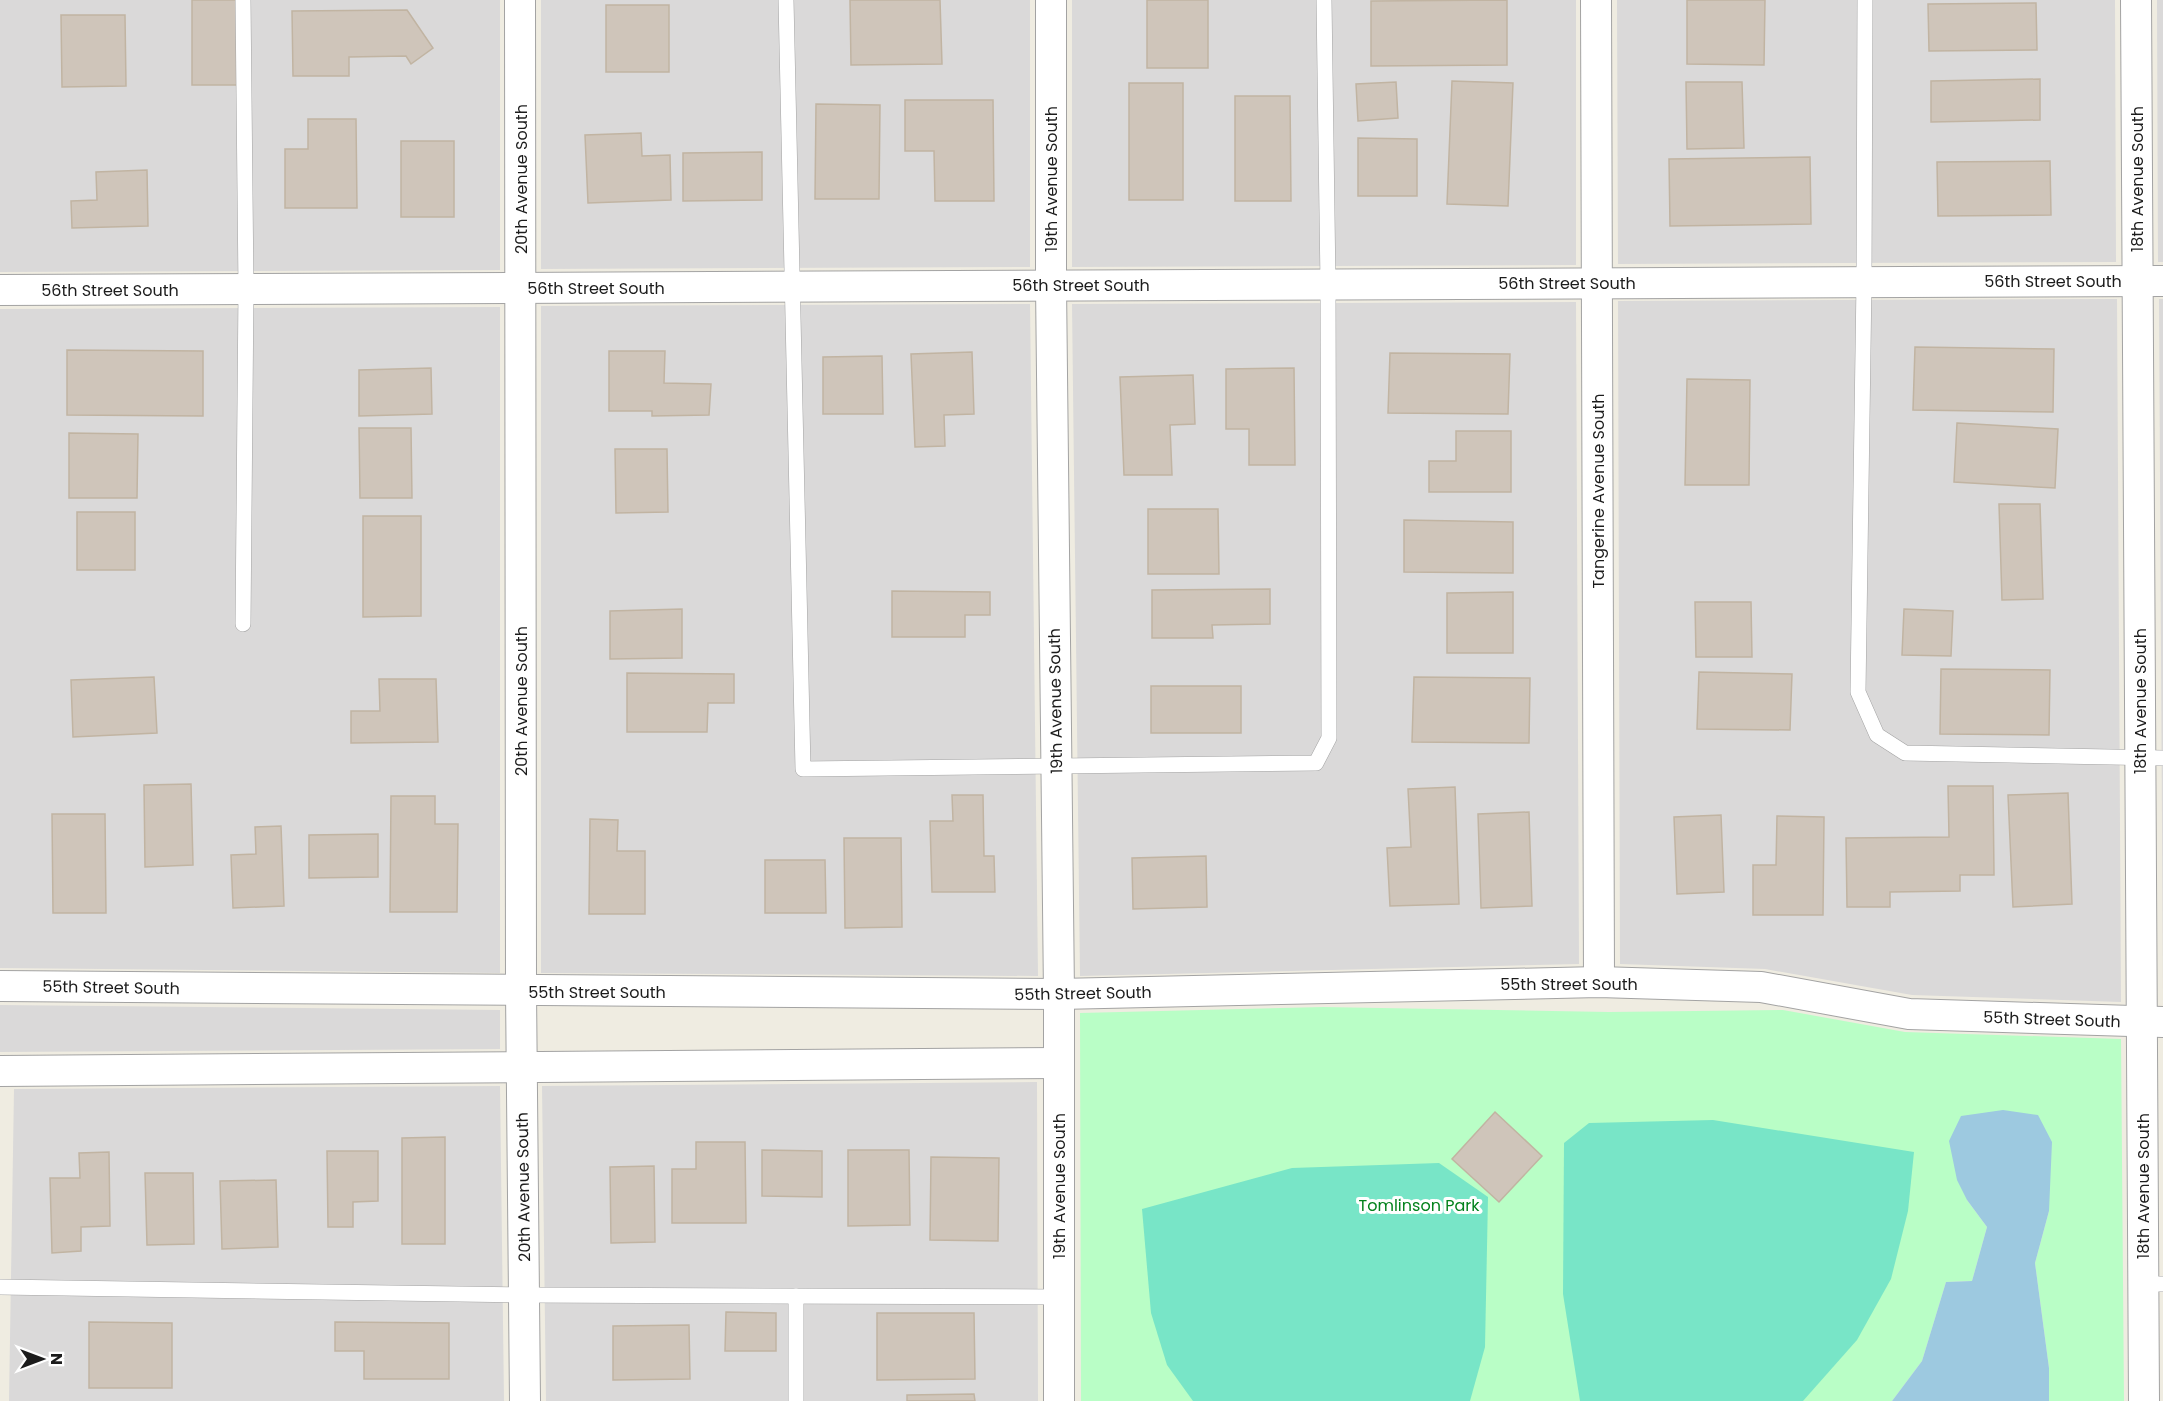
<svg xmlns="http://www.w3.org/2000/svg" width="2163" height="1401" font-family="Poppins,sans-serif">
<rect width="100%" height="100%" fill="#efece1"/>
<g fill="#dad9d9">
<polygon points="0,0 500,0 500,270 0,272"/>
<polygon points="541,0 1030,0 1030,267 541,269"/>
<polygon points="1072,0 1576,0 1576,265 1072,267"/>
<polygon points="1617,0 2115,0 2116,262 1618,264"/>
<polygon points="2157,0 2163,0 2163,262 2158,262"/>
<polygon points="2117,299 2121,1002 1912,995 1765,969 1620,964 1618,301"/>
<polygon points="2159,299 2163,299 2163,1003"/>
<polygon points="1576,302 1579,964 1080,976 1072,304"/>
<polygon points="1030,304 1038,976 541,973 541,306"/>
<polygon points="500,307 500,973 0,968 0,309"/>
<polygon points="0,1005 500,1010 500,1049 0,1052"/>
<polygon points="1037,1082 1038,1401 546,1401 542,1086"/>
<polygon points="500,1086 504,1401 9,1401 14,1089"/>
</g>
<polygon fill="#b9fec6" points="1323,1007 1609,1012 1783,1010 1905,1032 2121,1039 2124,1401 2049,1401 2049,1368 2035,1263 2049,1211 1967,1200 1987,1227 1972,1281 1946,1282 1922,1361 1892,1401 1081,1401 1080,1013"/>
<g fill="#78e5c7">
<polygon points="1713,1120 1914,1152 1908,1211 1891,1279 1857,1340 1803,1401 1580,1401 1563,1294 1564,1143 1589,1123"/>
<polygon points="1439,1163 1488,1197 1485,1347 1470,1401 1193,1401 1167,1365 1151,1313 1142,1209 1292,1168"/>
</g>
<polygon fill="#9dc9e0" points="2003,1110 2038,1115 2052,1142 2049,1211 2035,1263 2049,1368 2049,1401 1892,1401 1922,1361 1946,1282 1972,1281 1987,1227 1967,1200 1957,1180 1949,1141 1961,1116"/>
<g fill="#cfc5ba" stroke="#c1b4a2" stroke-width="1.5">
<rect x="192" y="0" width="46" height="85"/>
<polygon points="850,0 940,0 942,64 851,65"/>
<rect x="1147" y="0" width="61" height="68"/>
<polygon points="1507,0 1507,65 1371,66 1371,1"/>
<polygon points="1687,0 1765,0 1764,65 1687,64"/>
<polygon points="2036,3 2037,50 1929,51 1928,4"/>
<rect x="606" y="5" width="63" height="67"/>
<polygon points="407,10 433,48 411,64 406,56 349,57 349,76 293,76 292,11"/>
<polygon points="61,15 125,15 126,86 62,87"/>
<polygon points="2040,79 2040,120 1931,122 1931,81"/>
<polygon points="1452,81 1513,83 1508,206 1447,204"/>
<polygon points="1396,82 1398,118 1358,121 1356,84"/>
<polygon points="1686,82 1742,82 1744,148 1687,149"/>
<rect x="1129" y="83" width="54" height="117"/>
<polygon points="1235,96 1290,96 1291,201 1235,201"/>
<polygon points="905,100 993,100 994,201 935,201 934,151 905,151"/>
<polygon points="816,104 880,105 879,199 815,199"/>
<polygon points="308,119 356,119 357,208 285,208 285,149 308,149"/>
<polygon points="641,133 642,156 670,155 671,200 588,203 585,135"/>
<polygon points="1358,138 1417,139 1417,196 1358,196"/>
<rect x="401" y="141" width="53" height="76"/>
<polygon points="762,152 762,200 683,201 683,153"/>
<polygon points="1810,157 1811,224 1670,226 1669,159"/>
<polygon points="2050,161 2051,215 1938,216 1937,162"/>
<polygon points="147,170 148,226 72,228 71,201 97,200 96,172"/>
<polygon points="1915,347 2054,349 2053,412 1913,410"/>
<polygon points="67,350 203,351 203,416 67,415"/>
<polygon points="609,351 665,351 664,383 711,384 709,415 652,416 652,411 609,411"/>
<polygon points="972,352 974,414 944,415 945,446 915,447 911,354"/>
<polygon points="1390,353 1510,354 1508,414 1388,413"/>
<polygon points="882,356 883,414 823,414 823,357"/>
<polygon points="431,368 432,414 359,416 359,370"/>
<polygon points="1294,368 1295,465 1249,465 1249,429 1226,429 1226,369"/>
<polygon points="1193,375 1195,424 1170,425 1172,475 1124,475 1120,377"/>
<polygon points="1687,379 1750,380 1749,485 1685,485"/>
<polygon points="1957,423 2058,429 2055,488 1954,482"/>
<polygon points="359,428 411,428 412,498 360,498"/>
<polygon points="1456,431 1511,431 1511,492 1429,492 1429,461 1456,461"/>
<polygon points="69,433 138,434 137,498 69,498"/>
<polygon points="615,449 667,449 668,512 616,513"/>
<polygon points="1999,504 2040,504 2043,599 2002,600"/>
<polygon points="1148,509 1218,509 1219,574 1148,574"/>
<rect x="77" y="512" width="58" height="58"/>
<polygon points="363,516 421,516 421,616 363,617"/>
<polygon points="1404,520 1513,522 1513,573 1404,572"/>
<polygon points="1270,589 1270,624 1212,625 1213,638 1152,638 1152,590"/>
<polygon points="892,591 990,592 990,615 965,615 965,637 892,637"/>
<polygon points="1513,592 1513,653 1447,653 1447,593"/>
<polygon points="1695,602 1751,602 1752,657 1696,657"/>
<polygon points="682,609 682,658 610,659 610,611"/>
<polygon points="1904,609 1953,611 1951,656 1902,655"/>
<polygon points="1941,669 2050,670 2049,735 1940,734"/>
<polygon points="1699,672 1792,674 1790,730 1697,729"/>
<polygon points="627,673 734,674 734,703 708,703 707,732 627,732"/>
<polygon points="154,677 157,733 73,737 71,680"/>
<polygon points="1414,677 1530,678 1529,743 1412,742"/>
<polygon points="379,679 436,679 438,742 351,743 351,711 380,711"/>
<rect x="1151" y="686" width="90" height="47"/>
<polygon points="191,784 193,865 145,867 144,785"/>
<polygon points="1948,786 1993,786 1994,875 1960,875 1960,891 1890,892 1890,907 1847,907 1846,838 1949,837"/>
<polygon points="1455,787 1459,904 1390,906 1387,848 1411,847 1408,789"/>
<polygon points="2068,793 2072,904 2013,907 2008,795"/>
<polygon points="952,795 983,795 984,856 994,856 995,892 932,892 930,821 953,821"/>
<polygon points="391,796 435,796 435,824 458,824 457,912 390,912"/>
<polygon points="1529,812 1532,906 1481,908 1478,814"/>
<polygon points="52,814 105,814 106,913 53,913"/>
<polygon points="1721,815 1724,892 1677,894 1674,817"/>
<polygon points="1777,816 1824,817 1823,915 1753,915 1753,865 1776,865"/>
<polygon points="590,819 618,820 617,851 645,851 645,914 589,914"/>
<polygon points="281,826 284,906 233,908 231,855 256,854 255,827"/>
<polygon points="378,834 378,877 309,878 309,835"/>
<polygon points="844,838 901,838 902,927 845,928"/>
<polygon points="1206,856 1207,907 1133,909 1132,858"/>
<polygon points="765,860 825,860 826,913 765,913"/>
<polygon points="1495,1112 1542,1156 1499,1202 1452,1159"/>
<polygon points="445,1137 445,1244 402,1244 402,1138"/>
<polygon points="696,1142 745,1142 746,1223 672,1223 672,1169 696,1169"/>
<polygon points="762,1150 822,1151 822,1197 762,1196"/>
<polygon points="848,1150 909,1150 910,1225 848,1226"/>
<polygon points="327,1151 378,1151 378,1201 353,1202 353,1227 328,1227"/>
<polygon points="109,1152 110,1226 81,1227 81,1251 52,1253 50,1178 80,1178 79,1153"/>
<polygon points="931,1157 999,1158 998,1241 930,1240"/>
<polygon points="654,1166 655,1242 611,1243 610,1167"/>
<polygon points="145,1173 193,1173 194,1244 147,1245"/>
<polygon points="276,1180 278,1247 222,1249 220,1181"/>
<polygon points="726,1312 776,1313 776,1351 725,1351"/>
<polygon points="877,1313 974,1313 975,1379 877,1380"/>
<polygon points="89,1322 172,1323 172,1388 89,1388"/>
<polygon points="335,1322 449,1323 449,1379 364,1379 364,1351 335,1351"/>
<polygon points="689,1325 690,1379 613,1380 613,1326"/>
<polygon points="974,1394 975,1401 907,1401 907,1395"/>
</g>
<g fill="none" stroke-linecap="round" stroke-linejoin="round">
<defs>
<g id="service">
<polyline points="243,0 246,289 243,624"/>
<polyline points="786,0 803,769 1316,763 1329,738 1328,284 1324,0"/>
<polyline points="1865,0 1864,282 1858,692 1877,735 1905,753 2163,758"/>
<polyline points="2144,1284 2163,1284"/>
<polyline points="0,1287 524,1295 1059,1297"/>
<polyline points="796,1296 796,1401"/>
</g>
<g id="minor">
<polyline points="520,0 521,991 525,1401"/>
<polyline points="1051,0 1051,285 1059,994 1059,1401"/>
<polyline points="1596,0 1599,982"/>
<polyline points="2136,0 2144,1401"/>
<polyline points="0,290 2163,281"/>
<polyline points="0,986 1059,994 1599,982 1761,987 1909,1014 2163,1022"/>
<polyline points="0,1071 1058,1063"/>
</g>
</defs>
<use href="#service" stroke="#a3a3a3" stroke-width="16"/>
<use href="#minor" stroke="#a3a3a3" stroke-width="32"/>
<use href="#service" stroke="#fff" stroke-width="15"/>
<use href="#minor" stroke="#fff" stroke-width="30"/>
</g>
<g text-anchor="middle" stroke-width="6" stroke-linejoin="round" paint-order="stroke">
<g font-size="16" fill="#1c1c1c" stroke="#fff">
<text transform="translate(521 179) rotate(-90)" y="6">20th Avenue South</text>
<text transform="translate(1051 179) rotate(-90)" y="6">19th Avenue South</text>
<text transform="translate(2137 179) rotate(-90)" y="6">18th Avenue South</text>
<text x="2053" y="287">56th Street South</text>
<text x="1567" y="289">56th Street South</text>
<text x="1081" y="291">56th Street South</text>
<text x="596" y="294">56th Street South</text>
<text x="110" y="296">56th Street South</text>
<text transform="translate(1598 491) rotate(-90)" y="6">Tangerine Avenue South</text>
<text transform="translate(521 701) rotate(-90)" y="6">20th Avenue South</text>
<text transform="translate(1055 701) rotate(-91)" y="6">19th Avenue South</text>
<text transform="translate(2140 701) rotate(-90)" y="6">18th Avenue South</text>
<text x="1569" y="990">55th Street South</text>
<text transform="translate(111 987) rotate(1)" y="6">55th Street South</text>
<text x="597" y="998">55th Street South</text>
<text transform="translate(1083 993) rotate(-1)" y="6">55th Street South</text>
<text transform="translate(2052 1019) rotate(2)" y="6">55th Street South</text>
<text transform="translate(1059 1186) rotate(-90)" y="6">19th Avenue South</text>
<text transform="translate(2143 1186) rotate(-90)" y="6">18th Avenue South</text>
<text transform="translate(523 1187) rotate(-91)" y="6">20th Avenue South</text>
</g>
<g font-size="16" fill="#03821c" stroke="#fff">
<text x="1419" y="1211">Tomlinson Park</text>
</g>
</g>
<g transform="translate(42 1359) rotate(90)" stroke="#ffffff" stroke-width="4.5" paint-order="stroke">
<path d="M0-4.5L10 22L0 15L-10 22Z" fill="#1c1c1c"/>
<text y="-9" font-size="16" font-weight="bold" text-anchor="middle" fill="#1c1c1c">N</text>
</g>
</svg>
